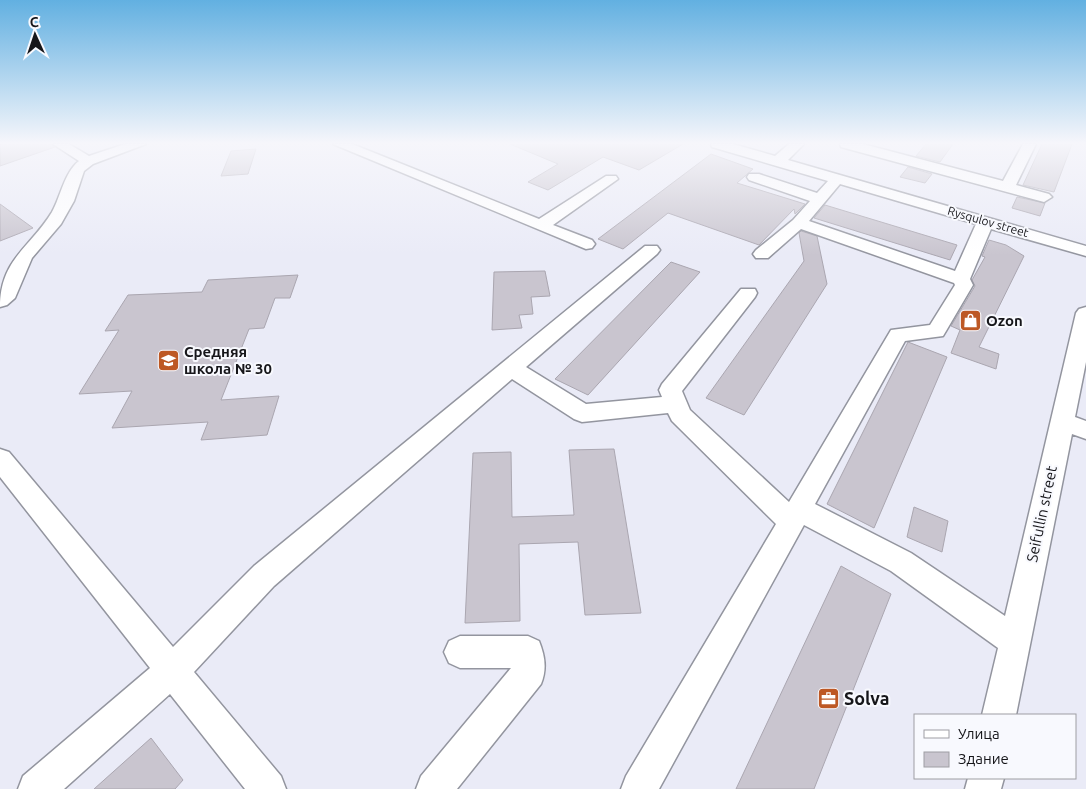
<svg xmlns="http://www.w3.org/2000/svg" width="1086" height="789" font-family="Ubuntu,sans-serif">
<rect width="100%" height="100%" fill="#eaebf7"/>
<g fill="#c9c5cf" stroke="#aaa6b0">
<polygon points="0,144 51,144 55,147 0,166"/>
<polygon points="510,144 683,144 639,170 603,157 548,190 528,182 558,164"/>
<polygon points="926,144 953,144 940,162 916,156"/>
<polygon points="1042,144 1072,144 1054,192 1023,185"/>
<polygon points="256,149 248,174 221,176 231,151"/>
<polygon points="711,154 753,169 737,183 805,204 795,214 794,209 759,245 668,213 623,249 598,239"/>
<polygon points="908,167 932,174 925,183 900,177"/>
<polygon points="1017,197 1045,203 1040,216 1012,208"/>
<polygon points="0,204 33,228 0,241"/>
<polygon points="825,205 957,245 950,260 814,218"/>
<polygon points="801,231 817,236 827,284 744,415 706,398 804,261 799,233"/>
<polygon points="989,240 1006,245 1024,256 979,347 999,354 996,369 951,353 960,330 951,326 975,286 972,280 985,257 982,256"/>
<polygon points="671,262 700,272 588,395 555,379"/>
<polygon points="545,271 550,296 531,297 533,314 519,315 522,328 492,330 494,272"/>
<polygon points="298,275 290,298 275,298 264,328 249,329 221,400 279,396 267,435 201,440 208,422 112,428 132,391 79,394 119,330 105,331 128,295 202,292 208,280"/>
<polygon points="908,342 947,357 874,528 827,504"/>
<polygon points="614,449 641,613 585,615 578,542 519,544 520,621 465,623 473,453 511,452 512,517 574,515 569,450"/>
<polygon points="914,507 948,521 942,552 907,537"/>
<polygon points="841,566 891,594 814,789 736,789"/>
<polygon points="151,738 183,780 175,789 94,789"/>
</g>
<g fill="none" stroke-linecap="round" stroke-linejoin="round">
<defs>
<g id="minor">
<path d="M53,144H69L89,156L125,144H146L93,164L84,171L74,201L61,224L32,258L15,298L7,305L0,307C0,259 31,247 52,212C61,196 64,173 79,161Z"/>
<polygon points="333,144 352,144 539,219 606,176 616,176 618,179 553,225 592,240 595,244 592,248 586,249"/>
<path d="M711,144H733L775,156L789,144H804L788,160L1086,246V256L991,229L970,279L973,285L946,331L943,336L905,341L815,504L911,553L1005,616L1076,313L1079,309L1086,307V362L1075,417L1086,421V439L1072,434L1016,715H982L998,648L891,571L804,525L659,789H621L626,776L776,524L672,421L668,413L582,422L574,419L512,379L274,586L194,672L281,776L286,789H245L170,694L64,789H18L23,776L150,668L0,477V449L9,452L173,647L254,566L645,246H657L660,250L657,254L526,367L586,404L662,397L659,390L662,384L741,289H755L757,293L755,297L682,391L690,410L789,502L891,330L930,325L955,285L954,283L801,229L768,258H756L753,254L756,250L793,220L810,201L749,180L747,177L749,174H759L817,193L828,181L712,147ZM840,184L976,224L955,271L809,221Z"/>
<polygon points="840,144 863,144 1003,181 1023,144 1036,144 1016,185 1049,194 1052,197 1044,202 841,147"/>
<path d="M460,636H528L539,641C545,656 547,669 541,684L457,789H416L421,776L511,668H460L449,663L444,652L449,641Z"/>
<polygon points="968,778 1004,778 1001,789 965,789"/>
</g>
</defs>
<use href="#minor" stroke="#93959f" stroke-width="3"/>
<use href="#minor" fill="#fff" fill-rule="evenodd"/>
</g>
<linearGradient id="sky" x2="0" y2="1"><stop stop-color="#62b0e1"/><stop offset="0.56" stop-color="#f6f6fb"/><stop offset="1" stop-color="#f6f6fb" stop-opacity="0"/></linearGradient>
<rect width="1086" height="255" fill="url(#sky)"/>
<defs>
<symbol id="shop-square" viewBox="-11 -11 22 22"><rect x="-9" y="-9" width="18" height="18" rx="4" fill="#bd5824" stroke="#f8f9fe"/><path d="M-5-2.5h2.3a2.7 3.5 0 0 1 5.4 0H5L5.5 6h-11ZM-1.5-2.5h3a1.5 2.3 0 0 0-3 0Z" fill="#fff"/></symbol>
<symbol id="school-square" viewBox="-11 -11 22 22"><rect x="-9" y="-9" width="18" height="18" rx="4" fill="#bd5824" stroke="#f8f9fe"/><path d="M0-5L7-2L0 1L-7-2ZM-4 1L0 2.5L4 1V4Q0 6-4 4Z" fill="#fff"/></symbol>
<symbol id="office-square" viewBox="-11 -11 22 22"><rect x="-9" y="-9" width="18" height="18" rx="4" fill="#bd5824" stroke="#f8f9fe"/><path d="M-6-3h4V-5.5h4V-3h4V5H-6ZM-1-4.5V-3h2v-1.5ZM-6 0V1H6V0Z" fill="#fff"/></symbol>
</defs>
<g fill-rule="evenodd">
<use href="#shop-square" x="958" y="308" width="25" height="25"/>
<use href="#school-square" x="156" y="348" width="25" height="25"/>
<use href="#office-square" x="816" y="686" width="25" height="25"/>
</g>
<g text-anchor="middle" stroke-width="4" stroke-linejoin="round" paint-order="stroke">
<g font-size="12" fill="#16161a" stroke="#f8f9fe">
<text transform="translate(988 222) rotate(16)" y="4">Rysqulov street</text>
</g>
<g font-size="15" font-weight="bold" fill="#16161a" stroke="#f8f9fe" text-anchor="start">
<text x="986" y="326">Ozon</text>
<text x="184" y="357">Средняя<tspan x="184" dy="17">школа № 30</tspan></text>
</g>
<g font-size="15" fill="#16161a" stroke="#f8f9fe">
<text transform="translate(1042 514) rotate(-78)" y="5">Seifullin street</text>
</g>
<g font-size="18" font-weight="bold" fill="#16161a" stroke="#f8f9fe" text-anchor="start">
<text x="844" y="705">Solva</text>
</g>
</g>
<rect x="914" y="714" width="162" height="65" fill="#f8f9fe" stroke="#9e9ea3"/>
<rect x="924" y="730" width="25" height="8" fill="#ffffff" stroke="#9e9ea3"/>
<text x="958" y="739" font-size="15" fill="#16161a">Улица</text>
<rect x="924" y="752" width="25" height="15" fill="#c9c5cf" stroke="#9e9ea3"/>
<text x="958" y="764" font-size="15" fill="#16161a">Здание</text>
<g transform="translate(35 35) rotate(357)" stroke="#f8f9fe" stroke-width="4" paint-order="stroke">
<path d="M0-4L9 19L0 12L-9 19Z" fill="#16161a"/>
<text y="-8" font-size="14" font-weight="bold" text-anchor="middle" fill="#16161a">С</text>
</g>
</svg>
